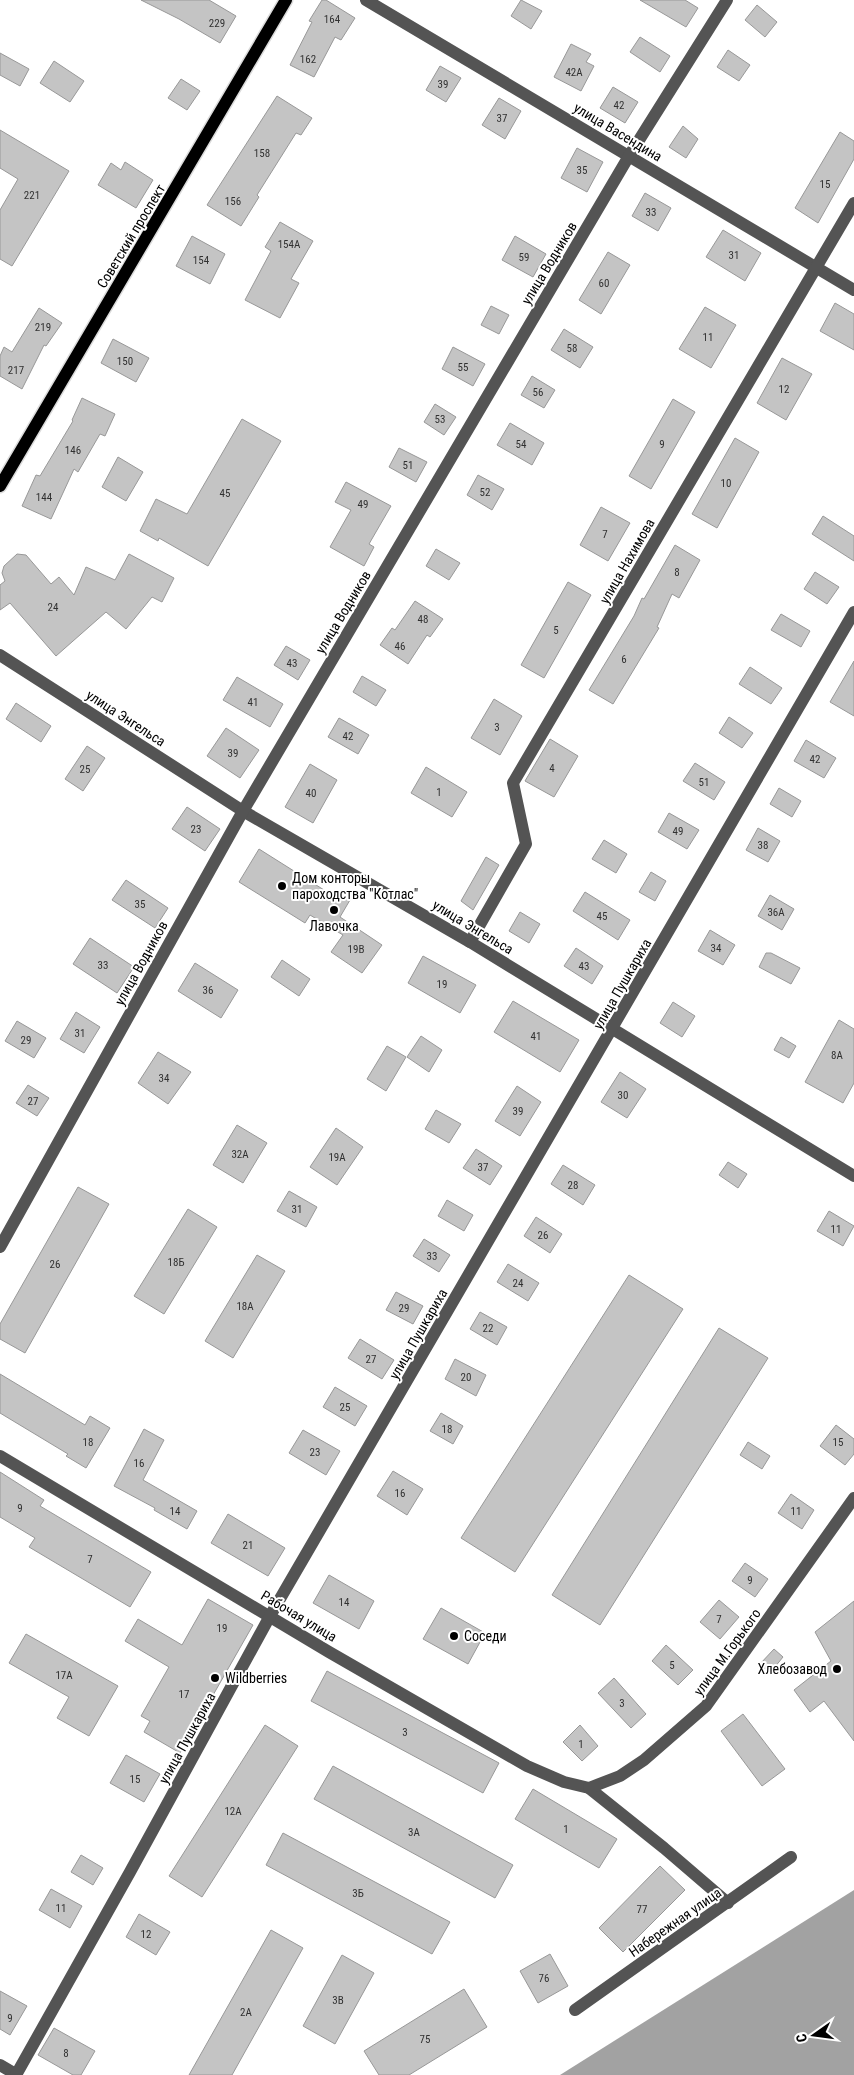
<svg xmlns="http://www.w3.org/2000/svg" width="854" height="2075" font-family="'Roboto Condensed',sans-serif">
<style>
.water{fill:#a2a2a2}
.building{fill:#c4c4c4;stroke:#989898}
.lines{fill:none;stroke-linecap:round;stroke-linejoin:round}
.major-casing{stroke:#dbdbdb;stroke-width:15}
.minor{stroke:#545454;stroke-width:12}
.major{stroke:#000;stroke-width:12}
.poi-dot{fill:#000;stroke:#fff;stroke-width:2}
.labels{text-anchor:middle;stroke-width:4;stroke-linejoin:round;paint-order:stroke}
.number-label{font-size:11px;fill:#313131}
.street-label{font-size:14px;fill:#000;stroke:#fff}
.poi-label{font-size:14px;fill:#000;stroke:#fff;text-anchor:start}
</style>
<rect width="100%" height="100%" fill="#fff"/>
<path class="water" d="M854 1890V2075H560Z"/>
<g class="building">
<path d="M141 0H209L236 16 220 43 179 19Z"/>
<path d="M322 0H326L355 18 341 40 335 37 314 77 290 65 312 22 309 21Z"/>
<path d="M521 0 542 11 531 29 511 16Z"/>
<path d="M640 0H685L698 8 686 27Z"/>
<path d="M757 5 777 22 765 37 745 20Z"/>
<path d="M640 37 670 56 660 72 630 52Z"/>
<path d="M571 44 591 54 586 62 594 66 581 91 554 77Z"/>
<path d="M728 50 750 65 739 81 717 67Z"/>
<path d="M0 53 29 69 20 86 0 75Z"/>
<path d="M54 61 84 81 70 102 40 83Z"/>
<path d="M440 66 461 78 446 102 426 90Z"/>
<path d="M181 79 200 91 187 110 168 98Z"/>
<path d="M613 87 638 102 625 123 600 108Z"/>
<path d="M277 96 312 118 301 135 296 133 257 195 259 197 241 226 207 205Z"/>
<path d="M499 98 521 111 505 139 482 125Z"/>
<path d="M683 126 698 139 686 158 669 147Z"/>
<path d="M0 130 69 171 12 266 0 259V210L18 179 0 168Z"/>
<path d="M840 132 854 141V159L818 223 795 208Z"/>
<path d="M577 148 603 162 587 192 561 178Z"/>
<path d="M125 162 153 180 136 208 98 185 111 163 121 170Z"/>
<path d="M645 193 671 208 658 231 632 216Z"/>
<path d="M280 222 313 241 291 279 299 283 280 318 245 300 271 251 265 247Z"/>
<path d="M723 230 761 253 745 281 706 257Z"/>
<path d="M192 236 225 254 210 284 176 266Z"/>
<path d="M515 236 546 254 533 277 502 260Z"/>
<path d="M608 252 630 265 601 314 579 300Z"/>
<path d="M835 303 854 314V350L820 331Z"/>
<path d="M491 306 509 315 499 334 481 325Z"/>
<path d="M705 307 736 325 711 368 679 349Z"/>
<path d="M39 308 62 323 46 346 44 345 22 389 0 376V356L4 347 12 352Z"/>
<path d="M564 329 593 347 580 368 551 350Z"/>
<path d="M113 339 149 358 136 382 101 363Z"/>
<path d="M453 347 485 364 473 386 442 369Z"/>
<path d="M782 358 812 374 786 420 757 403Z"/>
<path d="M532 376 555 390 544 408 521 395Z"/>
<path d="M82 398 115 414 105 436 100 434 78 472 74 469 51 519 22 506 36 475 40 476 73 421 72 420Z"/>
<path d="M673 399 695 412 651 489 629 476Z"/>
<path d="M435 404 456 417 444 435 424 422Z"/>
<path d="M242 419 281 441 208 566 159 538 158 541 140 531 156 499 187 514Z"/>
<path d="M510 423 544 443 532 465 497 445Z"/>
<path d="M735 438 759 452 717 528 692 514Z"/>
<path d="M399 448 427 462 416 482 389 467Z"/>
<path d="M118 457 143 472 126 501 102 487Z"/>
<path d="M478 475 504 489 492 510 467 495Z"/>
<path d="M346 482 391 506 369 544 374 547 364 566 330 547 351 510 335 502Z"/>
<path d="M601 507 630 523 608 561 580 545Z"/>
<path d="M823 516 854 536V561L812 534Z"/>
<path d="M675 545 700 560 679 598 672 594 657 627 659 628 613 704 589 690 634 616 642 598 644 599Z"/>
<path d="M436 549 460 563 449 580 426 566Z"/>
<path d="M17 554 26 555 51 584 59 577 74 595 86 567 115 580 129 554 174 578 162 602 152 597 126 629 106 612 56 656 10 603 0 610V585L5 581 2 573 4 566Z"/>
<path d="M815 572 839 587 827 604 804 589Z"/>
<path d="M568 582 591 595 544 678 521 665Z"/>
<path d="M415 601 443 619 430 637 427 635 408 664 380 645 392 628 395 630Z"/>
<path d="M781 614 810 631 801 647 771 630Z"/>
<path d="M286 646 310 660 298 680 274 665Z"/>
<path d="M854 661V716L830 702Z"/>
<path d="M750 667 782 688 771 704 739 684Z"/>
<path d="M362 676 386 690 376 706 353 692Z"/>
<path d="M237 677 283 704 270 727 223 700Z"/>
<path d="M494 699 522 716 500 755 471 738Z"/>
<path d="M16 703 51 726 41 742 6 719Z"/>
<path d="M729 717 753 733 742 748 719 733Z"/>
<path d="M339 718 369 735 358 754 328 737Z"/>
<path d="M226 728 259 750 240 778 207 756Z"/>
<path d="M550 739 578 756 554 797 525 781Z"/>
<path d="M806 740 836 758 824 778 794 761Z"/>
<path d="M87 746 105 758 83 791 65 779Z"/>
<path d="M695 763 725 782 714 800 683 781Z"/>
<path d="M310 764 337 780 313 823 285 807Z"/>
<path d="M426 767 467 792 452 817 411 793Z"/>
<path d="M779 788 801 801 792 817 770 804Z"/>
<path d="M187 807 220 829 205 851 172 829Z"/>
<path d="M669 813 699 830 687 849 658 832Z"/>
<path d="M758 828 780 841 768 862 746 850Z"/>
<path d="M604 840 627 854 616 873 592 859Z"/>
<path d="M259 849 332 895 334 891 350 900 340 917 382 945 362 973 331 952 343 935 310 915 305 923 239 882Z"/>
<path d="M486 857 499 865 473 910 461 901Z"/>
<path d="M651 872 666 881 655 901 639 892Z"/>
<path d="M126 880 168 908 155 928 112 900Z"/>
<path d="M585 892 630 920 618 940 573 911Z"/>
<path d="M770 895 794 909 782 930 758 916Z"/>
<path d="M520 912 540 924 529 943 509 931Z"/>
<path d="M710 930 735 945 723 965 698 951Z"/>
<path d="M90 938 134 967 117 993 73 964Z"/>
<path d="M576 948 603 966 592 984 564 966Z"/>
<path d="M766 953H771L800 968 791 984 759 967Z"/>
<path d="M423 956 476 985 460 1013 408 983Z"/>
<path d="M282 960 310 979 299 996 271 977Z"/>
<path d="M195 963 238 990 221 1018 178 991Z"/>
<path d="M513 1001 579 1040 560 1072 494 1032Z"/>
<path d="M673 1002 695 1016 682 1037 660 1023Z"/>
<path d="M76 1012 100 1027 84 1053 60 1039Z"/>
<path d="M839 1020 854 1029V1083L843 1103 805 1082Z"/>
<path d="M17 1021 46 1038 34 1058 5 1041Z"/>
<path d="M421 1036 442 1050 429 1072 407 1057Z"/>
<path d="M781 1037 796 1046 789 1058 774 1050Z"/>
<path d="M387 1046 406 1057 386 1091 367 1079Z"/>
<path d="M158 1052 191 1072 168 1104 138 1083Z"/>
<path d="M620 1072 646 1089 627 1118 601 1102Z"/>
<path d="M28 1085 49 1098 37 1116 16 1103Z"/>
<path d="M517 1086 541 1102 520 1136 495 1121Z"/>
<path d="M436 1110 461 1124 449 1143 425 1129Z"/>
<path d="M237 1125 267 1143 243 1183 213 1165Z"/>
<path d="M336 1128 363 1147 337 1185 310 1167Z"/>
<path d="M476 1149 502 1166 490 1185 463 1168Z"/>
<path d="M728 1162 747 1174 738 1188 719 1175Z"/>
<path d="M563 1165 595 1185 583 1205 551 1184Z"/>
<path d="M78 1187 109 1204 25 1353 0 1339V1324Z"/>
<path d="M289 1191 317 1207 306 1227 277 1211Z"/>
<path d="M447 1200 473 1215 464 1231 438 1216Z"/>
<path d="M188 1209 217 1227 164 1314 134 1296Z"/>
<path d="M829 1211 854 1226 843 1246 817 1231Z"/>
<path d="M536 1217 562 1234 550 1253 524 1236Z"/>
<path d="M424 1239 450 1255 439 1272 413 1256Z"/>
<path d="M257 1255 285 1271 233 1358 205 1341Z"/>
<path d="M508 1264 539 1283 528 1301 497 1282Z"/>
<path d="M629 1275 683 1309 515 1572 461 1538Z"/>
<path d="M396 1292 423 1306 413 1324 386 1310Z"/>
<path d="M480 1312 507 1327 497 1345 470 1329Z"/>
<path d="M719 1328 768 1358 600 1625 552 1595Z"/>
<path d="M360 1339 394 1360 382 1379 348 1358Z"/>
<path d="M455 1359 486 1375 476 1396 445 1379Z"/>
<path d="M0 1374 85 1425 90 1416 110 1428 86 1468 66 1456 68 1454 0 1413Z"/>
<path d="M335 1387 367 1406 355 1426 323 1407Z"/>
<path d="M441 1413 463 1426 453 1444 430 1431Z"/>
<path d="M836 1425 854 1439V1454L845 1465 820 1446Z"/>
<path d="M144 1429 164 1440 143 1480 197 1511 187 1529 154 1510 155 1508 114 1486Z"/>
<path d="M303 1430 340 1451 326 1475 289 1453Z"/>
<path d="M748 1442 770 1456 762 1469 740 1455Z"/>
<path d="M393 1471 423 1489 407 1515 377 1496Z"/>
<path d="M0 1472 44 1500 40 1506 151 1572 130 1607 29 1547 35 1538 0 1517Z"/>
<path d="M791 1494 814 1510 802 1529 778 1513Z"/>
<path d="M228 1514 285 1548 268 1576 211 1543Z"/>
<path d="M745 1563 768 1579 755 1597 732 1581Z"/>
<path d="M329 1575 374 1601 359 1629 313 1603Z"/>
<path d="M208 1599 253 1625 180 1753 144 1732 150 1721 141 1716 169 1667 125 1641 138 1619 182 1645Z"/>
<path d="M719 1600 739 1617 720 1639 700 1622Z"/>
<path d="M854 1601V1741L824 1701 810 1712 794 1690 831 1661 815 1632Z"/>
<path d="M441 1608 485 1633 468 1664 423 1639Z"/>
<path d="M26 1634 118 1686 89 1736 57 1718 69 1697 9 1663Z"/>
<path d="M666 1645 693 1670 678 1685 652 1661Z"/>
<path d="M774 1649 783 1657 770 1673 760 1664Z"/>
<path d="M327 1671 499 1763 483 1793 311 1701Z"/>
<path d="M614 1678 646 1714 631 1728 598 1693Z"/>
<path d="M743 1714 785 1769 762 1786 721 1731Z"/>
<path d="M265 1725 298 1746 202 1897 169 1876Z"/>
<path d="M580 1725 598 1746 582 1761 563 1742Z"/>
<path d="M126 1755 160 1774 144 1802 110 1783Z"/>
<path d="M333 1766 513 1865 495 1898 314 1799Z"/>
<path d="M533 1789 617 1839 599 1868 515 1819Z"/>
<path d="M283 1833 450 1922 432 1954 266 1865Z"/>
<path d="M81 1855 103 1868 93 1885 71 1872Z"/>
<path d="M660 1866 685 1890 623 1952 599 1928Z"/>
<path d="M51 1889 82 1906 70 1928 39 1910Z"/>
<path d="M139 1914 170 1932 156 1955 126 1937Z"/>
<path d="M271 1930 303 1948 232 2075H189Z"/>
<path d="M550 1954 568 1986 538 2003 520 1971Z"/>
<path d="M342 1955 374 1973 335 2044 303 2026Z"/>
<path d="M464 1989 487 2027 409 2075H379L364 2051Z"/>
<path d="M0 1991 27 2006 10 2035 0 2029Z"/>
<path d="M54 2028 95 2051 81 2075H73L38 2055Z"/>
</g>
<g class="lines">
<defs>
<path id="major" d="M0 486 286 0"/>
</defs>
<use href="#major" class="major-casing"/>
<g class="minor">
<path d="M366 0 854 290"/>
<path d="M0 655 243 811 470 942 854 1176"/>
<path d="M470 942 526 844 513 783 854 203"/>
<path d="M0 1247 243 811 629 156 727 0"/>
<path d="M0 1456 329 1652 527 1766 564 1782 589 1788 664 1848 728 1903"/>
<path d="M589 1788 620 1776 644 1760 706 1706 854 1498"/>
<path d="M575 2010 791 1857"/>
<path d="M0 2065 17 2075"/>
<path d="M16 2075 130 1872 270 1616 854 612"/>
</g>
<use href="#major" class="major"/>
</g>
<g class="poi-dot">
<circle cx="282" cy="886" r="5"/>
<circle cx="334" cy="910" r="5"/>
<circle cx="454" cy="1636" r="5"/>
<circle cx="837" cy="1669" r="5"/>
<circle cx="215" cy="1678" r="5"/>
</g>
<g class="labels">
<g class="number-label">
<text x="332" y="23">164</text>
<text x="217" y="27">229</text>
<text x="308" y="63">162</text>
<text x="574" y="76">42А</text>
<text x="443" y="88">39</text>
<text x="619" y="109">42</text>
<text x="502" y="122">37</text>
<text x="262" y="157">158</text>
<text x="582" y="174">35</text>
<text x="825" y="188">15</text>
<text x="32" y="199">221</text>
<text x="233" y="205">156</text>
<text x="651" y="216">33</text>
<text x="289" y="248">154А</text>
<text x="734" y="259">31</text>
<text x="524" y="261">59</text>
<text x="201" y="264">154</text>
<text x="604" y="287">60</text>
<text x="43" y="331">219</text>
<text x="708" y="341">11</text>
<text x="572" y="352">58</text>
<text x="125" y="365">150</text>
<text x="463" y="371">55</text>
<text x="16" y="374">217</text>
<text x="784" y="393">12</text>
<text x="538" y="396">56</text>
<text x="440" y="423">53</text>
<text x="521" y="448">54</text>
<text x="662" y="448">9</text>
<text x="73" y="454">146</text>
<text x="408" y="469">51</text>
<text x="726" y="487">10</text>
<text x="485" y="496">52</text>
<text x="225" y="497">45</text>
<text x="44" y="501">144</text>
<text x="363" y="508">49</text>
<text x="605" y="538">7</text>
<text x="677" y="576">8</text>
<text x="53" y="611">24</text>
<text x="423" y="623">48</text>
<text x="556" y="634">5</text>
<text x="400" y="650">46</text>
<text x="624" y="663">6</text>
<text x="292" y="667">43</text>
<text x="253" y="706">41</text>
<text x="497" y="731">3</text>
<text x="348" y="740">42</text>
<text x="233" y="757">39</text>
<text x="815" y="763">42</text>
<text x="552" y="772">4</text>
<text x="85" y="773">25</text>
<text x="704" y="786">51</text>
<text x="439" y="796">1</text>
<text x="311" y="797">40</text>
<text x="196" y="833">23</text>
<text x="678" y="835">49</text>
<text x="763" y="849">38</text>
<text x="140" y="908">35</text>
<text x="776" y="916">36А</text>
<text x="602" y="920">45</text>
<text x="716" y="952">34</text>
<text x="356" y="953">19В</text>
<text x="103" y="969">33</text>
<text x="584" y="970">43</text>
<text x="442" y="988">19</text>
<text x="208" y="994">36</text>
<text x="80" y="1037">31</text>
<text x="536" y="1040">41</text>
<text x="26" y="1044">29</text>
<text x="837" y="1059">8А</text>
<text x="164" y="1082">34</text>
<text x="623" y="1099">30</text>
<text x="33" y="1105">27</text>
<text x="518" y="1115">39</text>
<text x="240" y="1158">32А</text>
<text x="337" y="1161">19А</text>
<text x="483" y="1171">37</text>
<text x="573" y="1189">28</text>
<text x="297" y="1213">31</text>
<text x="836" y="1233">11</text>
<text x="543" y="1239">26</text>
<text x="432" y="1260">33</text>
<text x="176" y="1266">18Б</text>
<text x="55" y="1268">26</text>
<text x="518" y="1287">24</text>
<text x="245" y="1310">18А</text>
<text x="404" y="1312">29</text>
<text x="488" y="1332">22</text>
<text x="371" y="1363">27</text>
<text x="466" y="1381">20</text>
<text x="345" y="1411">25</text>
<text x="447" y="1433">18</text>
<text x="88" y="1446">18</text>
<text x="838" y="1446">15</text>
<text x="315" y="1456">23</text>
<text x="139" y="1467">16</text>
<text x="400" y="1497">16</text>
<text x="20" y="1512">9</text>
<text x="175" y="1515">14</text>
<text x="796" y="1515">11</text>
<text x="248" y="1549">21</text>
<text x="90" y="1563">7</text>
<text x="750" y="1584">9</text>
<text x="344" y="1606">14</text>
<text x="719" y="1623">7</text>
<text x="222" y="1632">19</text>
<text x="672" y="1669">5</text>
<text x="64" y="1679">17А</text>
<text x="184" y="1698">17</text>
<text x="622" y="1707">3</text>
<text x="405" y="1736">3</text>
<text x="581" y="1748">1</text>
<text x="135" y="1783">15</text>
<text x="233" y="1815">12А</text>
<text x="566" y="1833">1</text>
<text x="414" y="1836">3А</text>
<text x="358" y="1897">3Б</text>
<text x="61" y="1912">11</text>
<text x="642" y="1913">77</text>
<text x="146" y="1938">12</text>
<text x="544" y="1982">76</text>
<text x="338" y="2004">3В</text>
<text x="246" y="2016">2А</text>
<text x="10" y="2022">9</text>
<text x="425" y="2043">75</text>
<text x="66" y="2057">8</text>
</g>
<g class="street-label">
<text transform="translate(618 132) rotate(31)" y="5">улица Васендина</text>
<text transform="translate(131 236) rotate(-59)" y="5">Советский проспект</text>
<text transform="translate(549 263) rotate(-59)" y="5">улица Водников</text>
<text transform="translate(627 561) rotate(-60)" y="5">улица Нахимова</text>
<text transform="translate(343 612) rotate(-59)" y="5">улица Водников</text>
<text transform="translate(126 718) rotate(33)" y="5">улица Энгельса</text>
<text transform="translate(473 927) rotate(31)" y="5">улица Энгельса</text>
<text transform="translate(141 963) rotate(-61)" y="5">улица Водников</text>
<text transform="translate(622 984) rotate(-60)" y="5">улица Пушкариха</text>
<text transform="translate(418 1334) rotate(-60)" y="5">улица Пушкариха</text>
<text transform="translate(299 1616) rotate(31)" y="5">Рабочая улица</text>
<text transform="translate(727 1652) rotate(-54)" y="5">улица М.Горького</text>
<text transform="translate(187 1738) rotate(-61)" y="5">улица Пушкариха</text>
<text transform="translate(675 1922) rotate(-35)" y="5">Набережная улица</text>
</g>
<g class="poi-label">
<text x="292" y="883">Дом конторы<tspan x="292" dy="16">пароходства "Котлас"</tspan></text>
<text x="334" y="931" text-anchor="middle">Лавочка</text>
<text x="464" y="1641">Соседи</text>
<text x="827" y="1674" text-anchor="end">Хлебозавод</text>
<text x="225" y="1683">Wildberries</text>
</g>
</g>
<g transform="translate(814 2035) rotate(256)" stroke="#ffffff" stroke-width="4" paint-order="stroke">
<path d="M0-4L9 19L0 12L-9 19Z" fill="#000000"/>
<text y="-8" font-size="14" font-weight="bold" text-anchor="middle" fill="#000000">С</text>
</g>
</svg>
